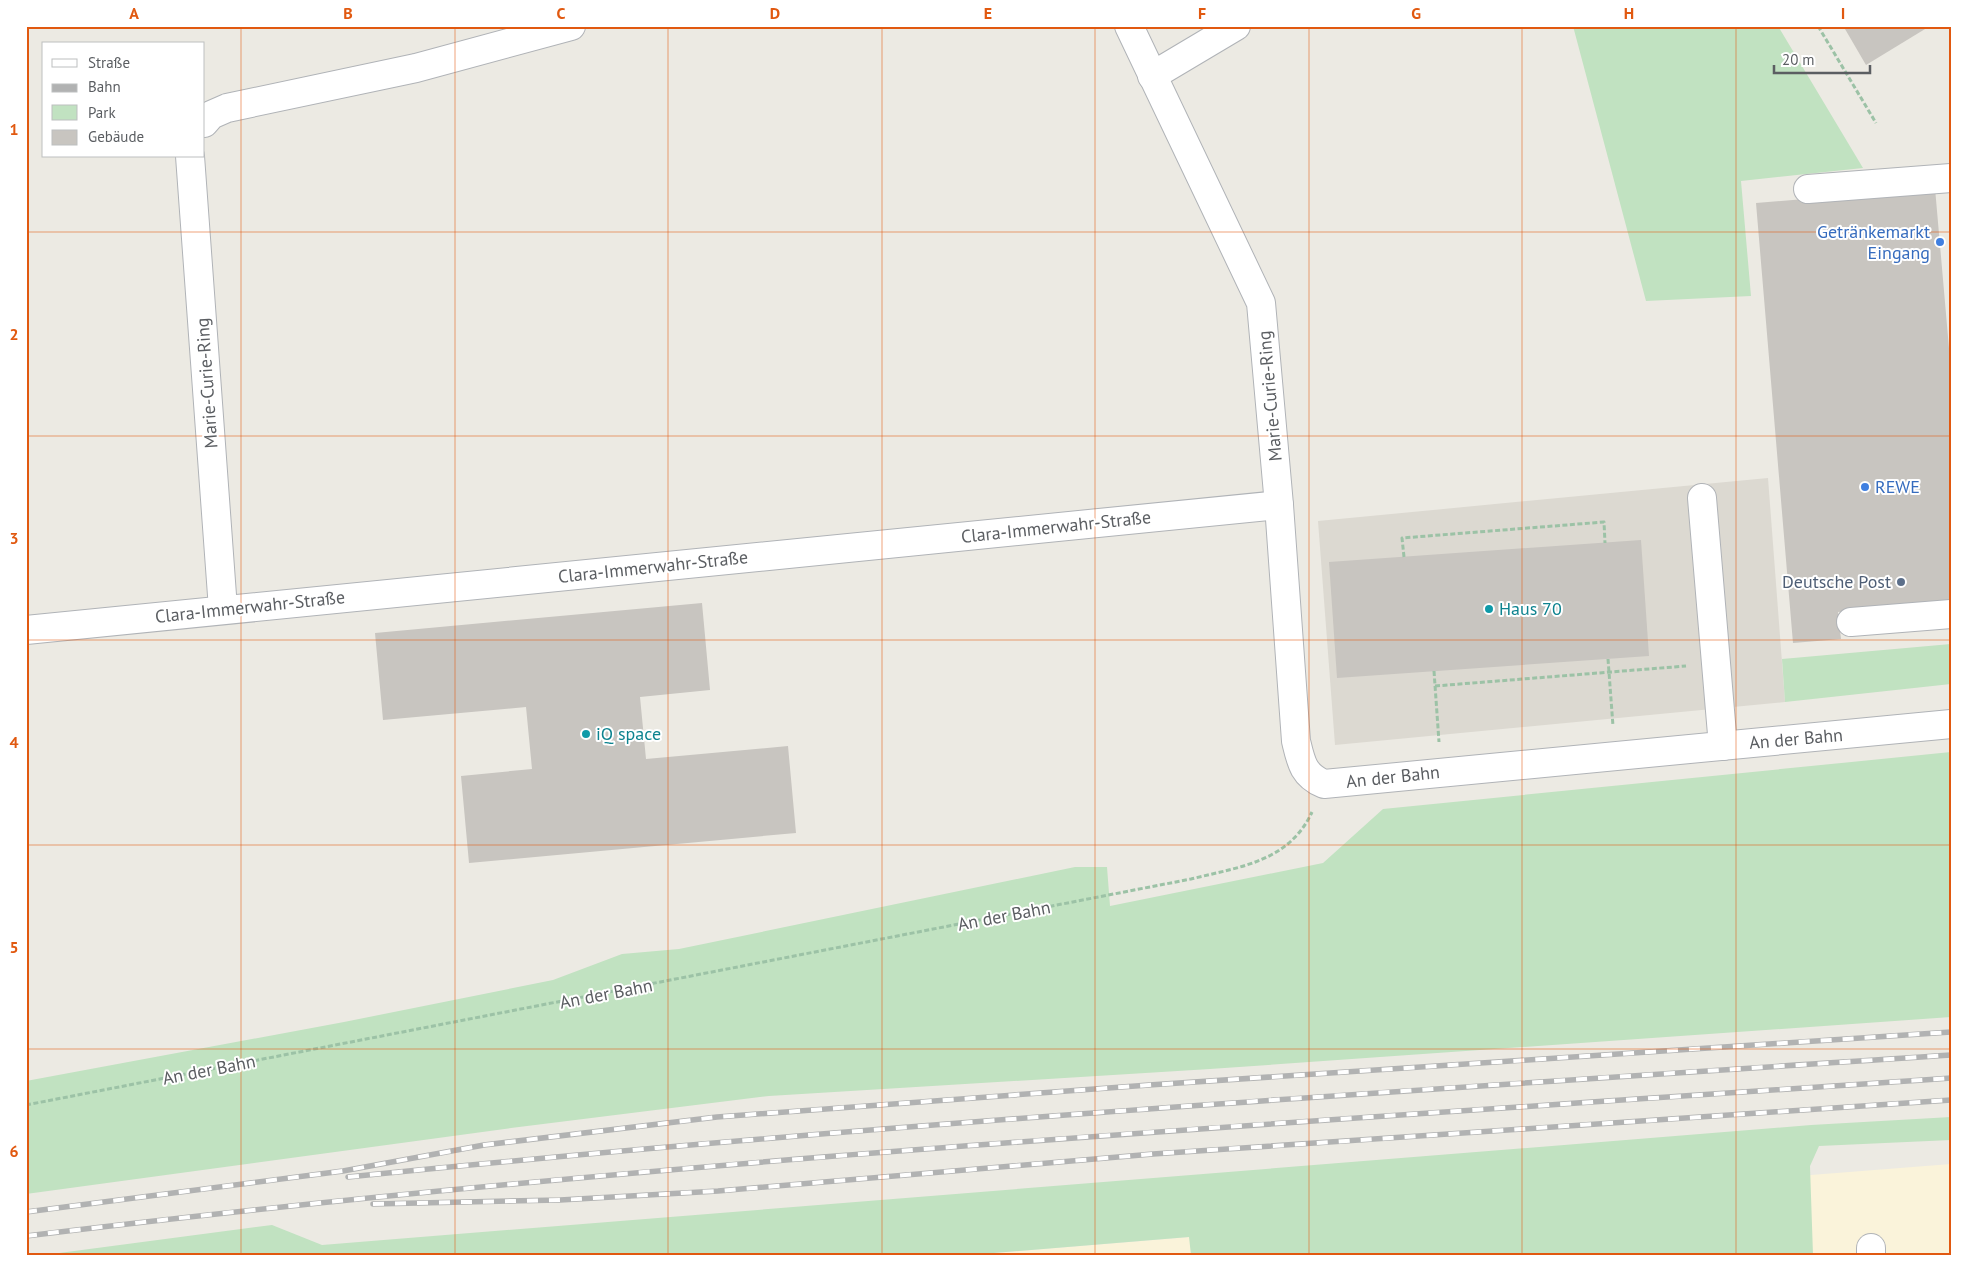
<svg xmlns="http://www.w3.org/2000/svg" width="1977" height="1281" font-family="'PT Sans',sans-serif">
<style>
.commercial{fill:#faf3da}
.education{fill:#dcd9d1}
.green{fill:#c1e2c1}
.building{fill:#c8c5c0}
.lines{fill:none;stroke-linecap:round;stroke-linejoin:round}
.minor-casing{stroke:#b0b3b7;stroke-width:30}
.path{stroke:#9cc2a6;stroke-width:3;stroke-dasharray:5 2.5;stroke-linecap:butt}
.minor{stroke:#fff;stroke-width:28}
.rail-casing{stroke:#b1b2b2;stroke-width:5.5}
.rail{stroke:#fff;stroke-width:4;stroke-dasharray:11;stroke-linecap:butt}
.grid{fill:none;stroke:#e15910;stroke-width:1;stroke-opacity:0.55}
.shop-dot{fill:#3f7fe0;stroke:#fff;stroke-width:2}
.service-dot{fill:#5c6f8a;stroke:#fff;stroke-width:2}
.culture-dot{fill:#0f9aa8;stroke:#fff;stroke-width:2}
.labels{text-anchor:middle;stroke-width:4;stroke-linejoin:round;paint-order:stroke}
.shop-label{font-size:18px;fill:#366cbe;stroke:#fff;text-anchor:end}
.street-label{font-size:18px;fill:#5b5e62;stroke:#fff}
.service-label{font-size:18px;fill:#4e5e75;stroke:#fff;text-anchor:end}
.culture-label{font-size:18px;fill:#0d838f;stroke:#fff;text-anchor:start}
.neatline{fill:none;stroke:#e15910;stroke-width:2}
.grid-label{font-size:16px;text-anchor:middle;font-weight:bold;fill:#e15910}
</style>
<rect width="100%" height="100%" fill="#eceae3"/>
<path class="commercial" d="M1951 1164V1255H969L1190 1237 1811 1175Z"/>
<path class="education" d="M1768 478 1785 702 1335 745 1318 521Z"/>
<g class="green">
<path d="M1573 26H1778L1863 168 1741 181 1751 296 1646 301Z"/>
<path d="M1951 644V684L1785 702 1782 659Z"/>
<path d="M1951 752V1017L1210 1069 769 1096 511 1128 26 1194V1081L344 1022 553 980 622 954 679 949 1075 867H1107L1110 906 1323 863 1383 809Z"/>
<path d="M1951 1117V1140L1819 1146 1810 1166 1813 1255H1191L1189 1237 969 1255H44L272 1225 322 1245 1811 1125Z"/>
</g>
<g class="building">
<path d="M1848 26H1930L1866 65 1845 29Z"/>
<path d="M1935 188 1951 371V603L1838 612 1841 639 1793 643 1756 203Z"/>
<path d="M1641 540 1649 656 1337 678 1329 562Z"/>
<path d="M702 603 710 690 640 697 646 759 788 746 796 833 469 863 461 776 532 769 526 707 383 720 375 633Z"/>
</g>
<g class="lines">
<defs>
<g id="minor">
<path d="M1129 26 1261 303 1279 505 1296 741C1301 762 1303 775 1324 784L1951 724"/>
<path d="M1152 76 1236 26"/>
<path d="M204 123 211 115 227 108 416 68 571 26"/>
<path d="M190 156 223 609"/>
<path d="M1808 189 1951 178"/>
<path d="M1702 498 1723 746"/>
<path d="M1851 622 1951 614"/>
<path d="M26 630 1279 505"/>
<path d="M1871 1248V1255"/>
</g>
</defs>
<use href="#minor" class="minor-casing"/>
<g class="path">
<path d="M1818 26 1876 123"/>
<path d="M1404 557 1402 538 1604 522 1605 543"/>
<path d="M1608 659 1613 726"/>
<path d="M1434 671 1439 742"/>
<path d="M1435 686 1686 666"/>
<path d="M26 1105 1191 879C1239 867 1289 862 1312 812"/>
</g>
<use href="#minor" class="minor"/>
<defs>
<g id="rail">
<path d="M348 1177C881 1123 1416 1090 1951 1055"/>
<path d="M373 1204 560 1200 718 1191 1153 1154 1951 1100"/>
<path d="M26 1212 343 1171 484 1145 717 1117 1149 1085 1951 1032"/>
<path d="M26 1236C665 1158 1309 1122 1951 1078"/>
</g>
</defs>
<use href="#rail" class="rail-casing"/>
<use href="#rail" class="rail"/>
</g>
<path class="grid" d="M241 26V1255M455 26V1255M668 26V1255M882 26V1255M1095 26V1255M1309 26V1255M1522 26V1255M1736 26V1255M26 232H1951M26 436H1951M26 640H1951M26 845H1951M26 1049H1951"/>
<g class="shop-dot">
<circle cx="1940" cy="242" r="5"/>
<circle cx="1865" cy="487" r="5"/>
</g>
<circle class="service-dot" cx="1901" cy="582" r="5"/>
<g class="culture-dot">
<circle cx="1489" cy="609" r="5"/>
<circle cx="586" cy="734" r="5"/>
</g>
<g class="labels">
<g class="shop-label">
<text x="1930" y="238">Getränkemarkt<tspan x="1930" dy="21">Eingang</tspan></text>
<text x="1875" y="493" text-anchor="start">REWE</text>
</g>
<g class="street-label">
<text transform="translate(207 383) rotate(-94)" y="6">Marie-Curie-Ring</text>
<text transform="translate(1270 396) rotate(-95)" y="6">Marie-Curie-Ring</text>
<text transform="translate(1056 527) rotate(-6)" y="6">Clara-Immerwahr-Straße</text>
<text transform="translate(653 567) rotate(-6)" y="6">Clara-Immerwahr-Straße</text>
<text transform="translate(250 607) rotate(-6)" y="6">Clara-Immerwahr-Straße</text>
<text transform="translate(1796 739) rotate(-5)" y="6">An der Bahn</text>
<text transform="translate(1393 777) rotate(-6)" y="6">An der Bahn</text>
<text transform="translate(1004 916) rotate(-11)" y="6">An der Bahn</text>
<text transform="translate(606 994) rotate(-11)" y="6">An der Bahn</text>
<text transform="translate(209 1070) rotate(-11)" y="6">An der Bahn</text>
</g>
<g class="service-label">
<text x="1891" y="588">Deutsche Post</text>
</g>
<g class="culture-label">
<text x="1499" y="615">Haus 70</text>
<text x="596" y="740">iQ space</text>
</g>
</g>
<rect width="1977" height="1281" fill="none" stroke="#ffffff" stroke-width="55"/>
<rect x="42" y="42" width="162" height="115" fill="#ffffff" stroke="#bdbfc0"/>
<rect x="52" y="59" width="25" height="8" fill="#ffffff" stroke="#bdbfc0"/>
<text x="88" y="68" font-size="15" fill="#5b5e62">Straße</text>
<rect x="52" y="84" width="25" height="8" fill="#b1b2b2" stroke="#bdbfc0"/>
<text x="88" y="92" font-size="15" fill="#5b5e62">Bahn</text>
<rect x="52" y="105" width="25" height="15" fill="#c1e2c1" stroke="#bdbfc0"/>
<text x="88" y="118" font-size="15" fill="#5b5e62">Park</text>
<rect x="52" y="130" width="25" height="15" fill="#c8c5c0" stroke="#bdbfc0"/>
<text x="88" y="142" font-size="15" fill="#5b5e62">Gebäude</text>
<path d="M1774 65v8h96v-8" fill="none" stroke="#5b5e62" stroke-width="2.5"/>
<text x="1782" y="65" font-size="15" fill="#5b5e62" stroke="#ffffff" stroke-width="4" paint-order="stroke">20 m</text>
<rect x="28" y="28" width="1922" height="1226" class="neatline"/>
<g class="grid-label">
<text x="134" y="19">A</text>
<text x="348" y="19">B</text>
<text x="561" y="19">C</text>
<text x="775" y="19">D</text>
<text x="988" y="19">E</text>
<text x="1202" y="19">F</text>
<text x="1416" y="19">G</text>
<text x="1629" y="19">H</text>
<text x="1843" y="19">I</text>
<text x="14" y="135">1</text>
<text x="14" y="340">2</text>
<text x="14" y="544">3</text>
<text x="14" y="748">4</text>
<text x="14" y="953">5</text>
<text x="14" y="1157">6</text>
</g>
</svg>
